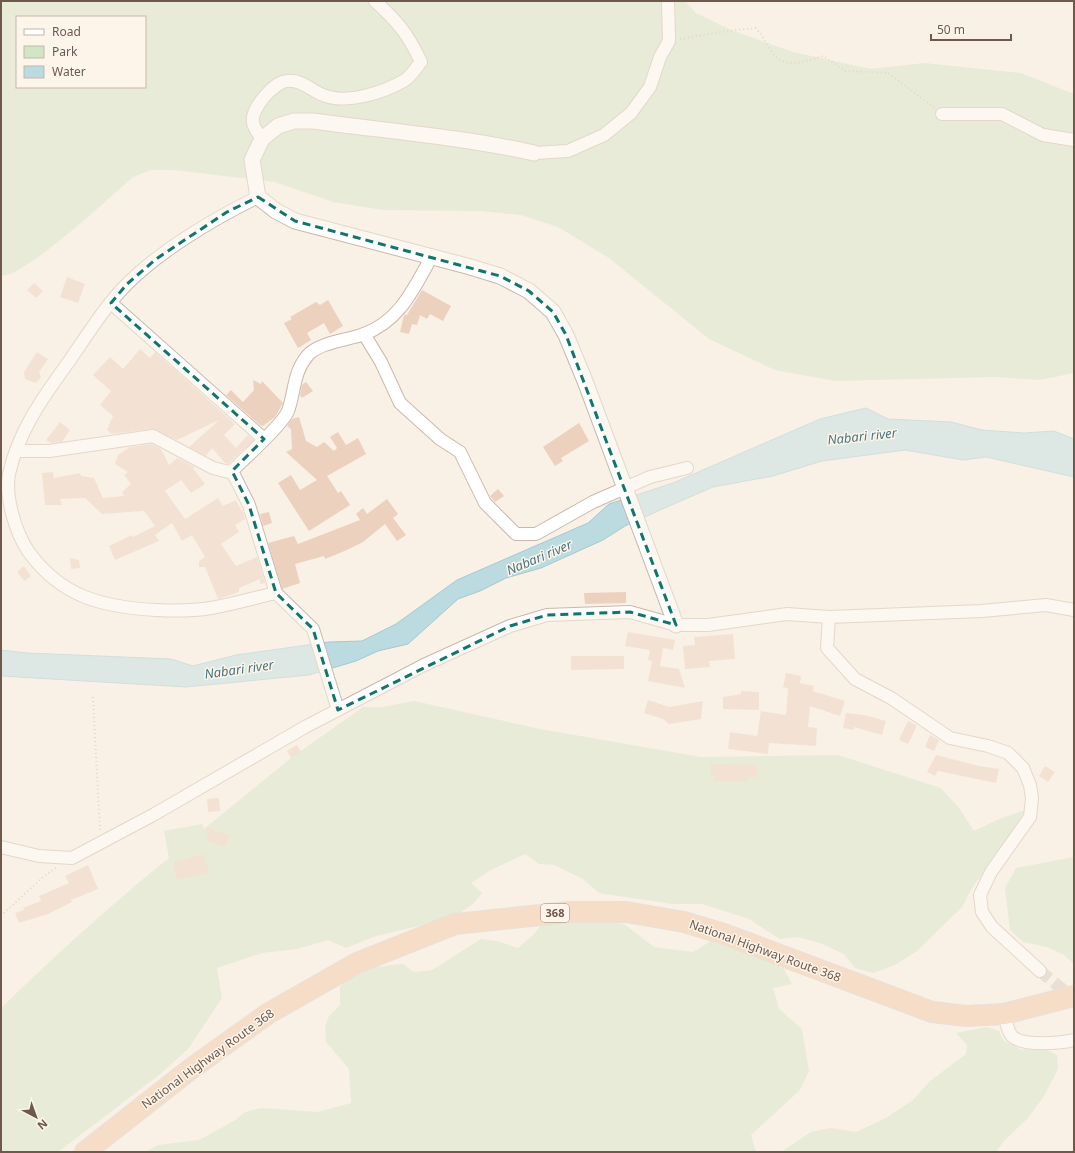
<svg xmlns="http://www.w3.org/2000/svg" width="1075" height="1153" font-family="'Noto Sans',sans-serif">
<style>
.green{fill:#d2e5c5;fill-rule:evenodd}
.water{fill:#bbdbe0;stroke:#a3cad1}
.building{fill:#ecd1bf}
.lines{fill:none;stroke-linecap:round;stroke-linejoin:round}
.minor-tunnel{stroke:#d6cbbf;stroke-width:12;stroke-dasharray:12 6;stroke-linecap:butt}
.minor-casing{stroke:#c9b9ac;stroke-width:14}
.tertiary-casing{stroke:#c9b9ac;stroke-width:17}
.trunk-casing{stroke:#d4cdca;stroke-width:22}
.path{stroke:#d0b5a3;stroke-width:2;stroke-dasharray:1 3;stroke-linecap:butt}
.minor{stroke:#fff;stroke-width:12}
.tertiary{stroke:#fff;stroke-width:15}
.trunk{stroke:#efc6a3;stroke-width:20}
.marked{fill:none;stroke:#0f766e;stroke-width:3;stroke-dasharray:8 5;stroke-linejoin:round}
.labels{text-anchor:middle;stroke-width:3;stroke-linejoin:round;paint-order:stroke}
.shield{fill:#fdf5ea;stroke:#9a887c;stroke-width:1}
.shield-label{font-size:11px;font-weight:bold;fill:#6f594d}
.street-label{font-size:12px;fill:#6f594d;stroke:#fdf5ea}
.water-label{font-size:13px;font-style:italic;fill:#497680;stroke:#fdf5ea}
</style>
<rect width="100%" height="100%" fill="#f9f1e5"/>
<g class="green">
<path d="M1 1H685L696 13 731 30 793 52 871 69 924 63 1021 73 1074 94V373L1040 380 994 377 835 381 775 370 709 339 609 258 558 227 521 215 479 211 383 210 333 202 275 182 174 170H151L133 177C110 197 26 276 1 276ZM17 17H145V87H17Z"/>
<path d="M414 701 540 729 701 757 838 755 941 788 959 808 974 831 999 819 1025 810 1010 838 972 888 962 907 917 951 895 965 873 973 855 968 844 954 820 943 798 937 780 939 749 919 702 904H672L599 893 583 879 554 865 539 864 525 854 489 871 471 883 482 893 474 903 453 918 376 936 346 948 328 940 297 949 262 953 217 968 222 998 188 1049 159 1075 58 1152H1V1008C55 956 110 905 169 858L164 831 202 824 204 829 291 758 363 707H382Z"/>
<path d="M1074 857V964L1064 955 1047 947 1023 942 1010 930 1005 888 1016 868Z"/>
<path d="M569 917 624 924 654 947 693 952 711 941 758 957 784 969 792 984 773 988 779 1009 802 1029 809 1071 800 1090 751 1135 756 1152H145L158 1145 199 1140 234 1121 245 1112 261 1108 318 1112 351 1103 349 1069 326 1042 325 1027 329 1016 340 1005V986C362 969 375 966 403 964L414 972 432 970 481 939 497 941 518 948 534 934 540 926Z"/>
<path d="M987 1027 999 1031 1004 1041 1022 1050 1041 1047 1057 1055 1058 1069 1044 1096 1028 1118 1003 1142 996 1152H781L811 1132 831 1128 856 1132 886 1118 913 1100 930 1081 966 1054 967 1045 956 1033Z"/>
</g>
<path class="water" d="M866 408 888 419 951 422 982 430 1024 433 1054 431 1074 439V477L986 457 963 460 905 450 822 461 773 476 713 487 660 510 625 526 603 540 541 568 506 578 480 591 458 599 408 644 378 651 356 661 309 675 186 687 1 676V650L28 653 171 659 193 666 236 655 329 642 362 641 396 624 457 580 588 523 609 504 673 483 820 419Z"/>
<g class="building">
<path d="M67 277 85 284 78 303 60 297Z"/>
<path d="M34 283 43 291 36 298 27 290Z"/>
<path d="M422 290 451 306 443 321 430 314 427 319 420 315 417 325 412 324 409 334 400 332 404 315H407Z"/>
<path d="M328 300 343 326 330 334 324 323 307 333 311 340 298 348 284 323 292 319 290 317 316 302 320 305Z"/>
<path d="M140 349 150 358 155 352 235 424 224 435 236 448 248 435 254 440 228 464 225 463 212 448 206 456 189 447 219 420 177 440 152 429 112 434 107 430 113 416 100 405 111 391 93 375 110 357 123 369Z"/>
<path d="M37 352 48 359 39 372 41 378 35 383 25 379 24 372Z"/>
<path d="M253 380 261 384 262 381 283 403 275 417 263 426 260 425 226 395 231 390 243 402 254 390Z"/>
<path d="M306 382 313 391 302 398 300 395 302 385Z"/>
<path d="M299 417 306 441 317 447 324 442 334 451 337 448 330 437 338 432 346 445 358 438 366 454 327 476 338 493 341 491 350 505 309 531 278 483 291 475 300 490 317 480 286 452 292 449 291 429 287 426 292 419Z"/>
<path d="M60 422 70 430 62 442 51 443 46 440Z"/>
<path d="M579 423 589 441 561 458 563 461 555 466 543 447Z"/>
<path d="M152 444 161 449 169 465 177 458 195 467 193 468 205 484 191 493 181 480 165 491 185 519 218 498 223 506 236 500 241 510 242 509 245 519 235 525 239 532 221 544 236 566 257 557 265 583 260 584V579L239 588V592L218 599 205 567H199V561L205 557 192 535 182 541 172 523 155 535 159 541 115 560 109 546 132 535 133 537 155 526 144 511 102 514 85 498 60 499 62 505H45L42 473 53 472 54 478 80 473 81 476 94 478 103 498 124 496 122 492 131 484 124 475 128 472 115 464 118 455 130 447Z"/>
<path d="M498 489 504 496 495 502 490 496Z"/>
<path d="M387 499 398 514 393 518 406 535 397 541 385 524 363 542 347 550 325 559 324 556 295 564 300 583 282 589 268 543 294 536 298 544 360 520 356 514 363 508 367 514Z"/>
<path d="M269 512 272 523 263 526 260 514Z"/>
<path d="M70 558 79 560 80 568 71 569Z"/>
<path d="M24 566 31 576 24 581 17 572Z"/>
<path d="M626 592V603L585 604 584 593Z"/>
<path d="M628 632 675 640 673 650 663 648 660 666 679 669 685 688 648 681 652 661 648 660 650 650 625 646Z"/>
<path d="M733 634 735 659 709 661 710 667 685 669 683 646 695 645 694 637Z"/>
<path d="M571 656H624V669L571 670Z"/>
<path d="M786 673 801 676 800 683 814 686 813 691 845 701 840 716 810 706 808 727 817 728 816 746 769 743 768 754 728 749 730 732 757 736 761 711 786 715 788 688 783 687Z"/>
<path d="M741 691 759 692V710L723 709V697L741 694Z"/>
<path d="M648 700 669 707 703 701 701 719 669 724 663 719 644 713Z"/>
<path d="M846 713 864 715 886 721 882 735 854 727V730L843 728Z"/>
<path d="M908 721 916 725V728L908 744 899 740Z"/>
<path d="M930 735 939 740 934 751 925 747Z"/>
<path d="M297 745 301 752 291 758 287 751Z"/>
<path d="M936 755 979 766 999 769 996 783 938 771 935 776 927 772Z"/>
<path d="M711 764 758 765 757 777H748V782L714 781V775H711Z"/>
<path d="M1045 766 1055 772 1048 782 1039 776Z"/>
<path d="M219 798 220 811 208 812 207 799Z"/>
<path d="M206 827 229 835 225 847 208 841Z"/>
<path d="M204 854 209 872 177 880 173 862Z"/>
<path d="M88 865 98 889 71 900 72 902 48 914 19 923 15 913 24 910 23 908 41 901 39 896 69 883 65 876Z"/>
</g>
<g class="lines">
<path class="minor-tunnel" d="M1040 971 1073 998"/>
<defs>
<g id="minor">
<path d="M942 114H1002L1043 135 1074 140"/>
<path d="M262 139C259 134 254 129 253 123 250 109 274 82 287 81 301 79 312 91 323 95 346 105 385 92 405 80 411 76 416 68 421 62 408 34 398 22 375 1"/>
<path d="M534 153 568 151 604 135 631 113 650 87 660 57 669 41 668 1"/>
<path d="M258 197C215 218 161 250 127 284 103 308 85 339 65 367 41 400 18 433 9 474 5 497 15 531 28 551 61 597 102 607 156 610 174 611 193 611 211 608 233 604 254 598 276 593"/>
<path d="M111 303 264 439"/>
<path d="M364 334 381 362 400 403 440 439 460 452 485 503 516 534H536L593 502 650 477 687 468"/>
<path d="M16 451H49L153 436 213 468 229 472 232 471C244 459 283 424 288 411 295 392 293 372 308 355 320 342 349 340 364 334 400 321 414 288 432 256"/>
<path d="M232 471 249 505 276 593 313 629 338 710"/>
<path d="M829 617 827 648 855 679 891 698 950 738 988 746 1008 753 1023 768 1030 785 1032 798 1030 817 991 872 980 895 982 912 992 927 1040 971"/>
<path d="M1 847 39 856 72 858 153 815 305 727 424 665 510 626 547 615 630 612 676 625H708L787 614 829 617 982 611 1046 605 1074 610"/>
<path d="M1004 1014C1006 1020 1007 1029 1011 1035 1020 1047 1060 1043 1074 1040"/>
</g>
<path id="tertiary" d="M534 153C462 137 387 131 313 121H294L278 126 262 139 252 160 258 197 276 211 295 221 467 266 500 276 529 291 553 312 566 335 585 381 676 625"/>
<path id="trunk" d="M85 1152 192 1068 269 1013 357 963 455 924 569 912H626L684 922 724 934 932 1012 967 1016 1004 1014 1074 996"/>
</defs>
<use href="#minor" class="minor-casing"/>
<use href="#tertiary" class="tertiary-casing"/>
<use href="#trunk" class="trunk-casing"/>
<g class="path">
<path d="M680 39 726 31 756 28C763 36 766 44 772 52 784 71 806 61 823 56L845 71 888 73 935 108"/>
<path d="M93 697 100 831"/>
<path d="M1 916 43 877 56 868"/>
</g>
<use href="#minor" class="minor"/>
<use href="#tertiary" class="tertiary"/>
<use href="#trunk" class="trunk"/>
</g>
<path d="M0 0H1075V1153H0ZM258 197 295 221 500 276 529 291 553 312 566 335 676 625 630 612 547 615 510 626 338 710 313 629 276 593 249 505 232 471 264 439 111 303 127 284 156 259 227 212Z" fill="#f9f1e5" fill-opacity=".55" fill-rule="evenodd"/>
<path class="marked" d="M258 197 295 221 500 276 529 291 553 312 566 335 676 625 630 612 547 615 510 626 338 710 313 629 276 593 249 505 232 471 264 439 111 303 127 284 156 259 227 212Z"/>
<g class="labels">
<rect class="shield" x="541" y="904" width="28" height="18" rx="3"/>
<g class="shield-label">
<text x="555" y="917">368</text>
</g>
<g class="street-label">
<text transform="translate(765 951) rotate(20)" y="4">National Highway Route 368</text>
<text transform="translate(208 1059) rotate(-36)" y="4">National Highway Route 368</text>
</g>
<g class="water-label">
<text transform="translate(862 436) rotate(-6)" y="5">Nabari river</text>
<text transform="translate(539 557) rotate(-23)" y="5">Nabari river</text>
<text transform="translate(239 669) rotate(-8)" y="5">Nabari river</text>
</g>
</g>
<rect width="1075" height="1153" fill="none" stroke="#6f594d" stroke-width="4"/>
<rect x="16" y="16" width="130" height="72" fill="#fdf5ea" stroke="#c4b7ab"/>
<rect x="24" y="29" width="20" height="6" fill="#ffffff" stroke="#c4b7ab"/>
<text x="52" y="36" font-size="12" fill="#6f594d">Road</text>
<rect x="24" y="46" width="20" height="12" fill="#d2e5c5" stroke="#c4b7ab"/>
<text x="52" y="56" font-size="12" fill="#6f594d">Park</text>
<rect x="24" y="66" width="20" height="12" fill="#bbdbe0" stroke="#c4b7ab"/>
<text x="52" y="76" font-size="12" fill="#6f594d">Water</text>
<g transform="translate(36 1117) rotate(139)" stroke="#fdf5ea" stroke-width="3" paint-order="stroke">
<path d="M0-3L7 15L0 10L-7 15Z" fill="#6f594d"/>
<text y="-6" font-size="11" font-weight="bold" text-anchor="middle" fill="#6f594d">N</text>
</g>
<path d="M931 34v6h80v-6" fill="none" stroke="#6f594d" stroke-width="2"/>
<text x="937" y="34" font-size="12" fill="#6f594d" stroke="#fdf5ea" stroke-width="3" paint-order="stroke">50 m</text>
</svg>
